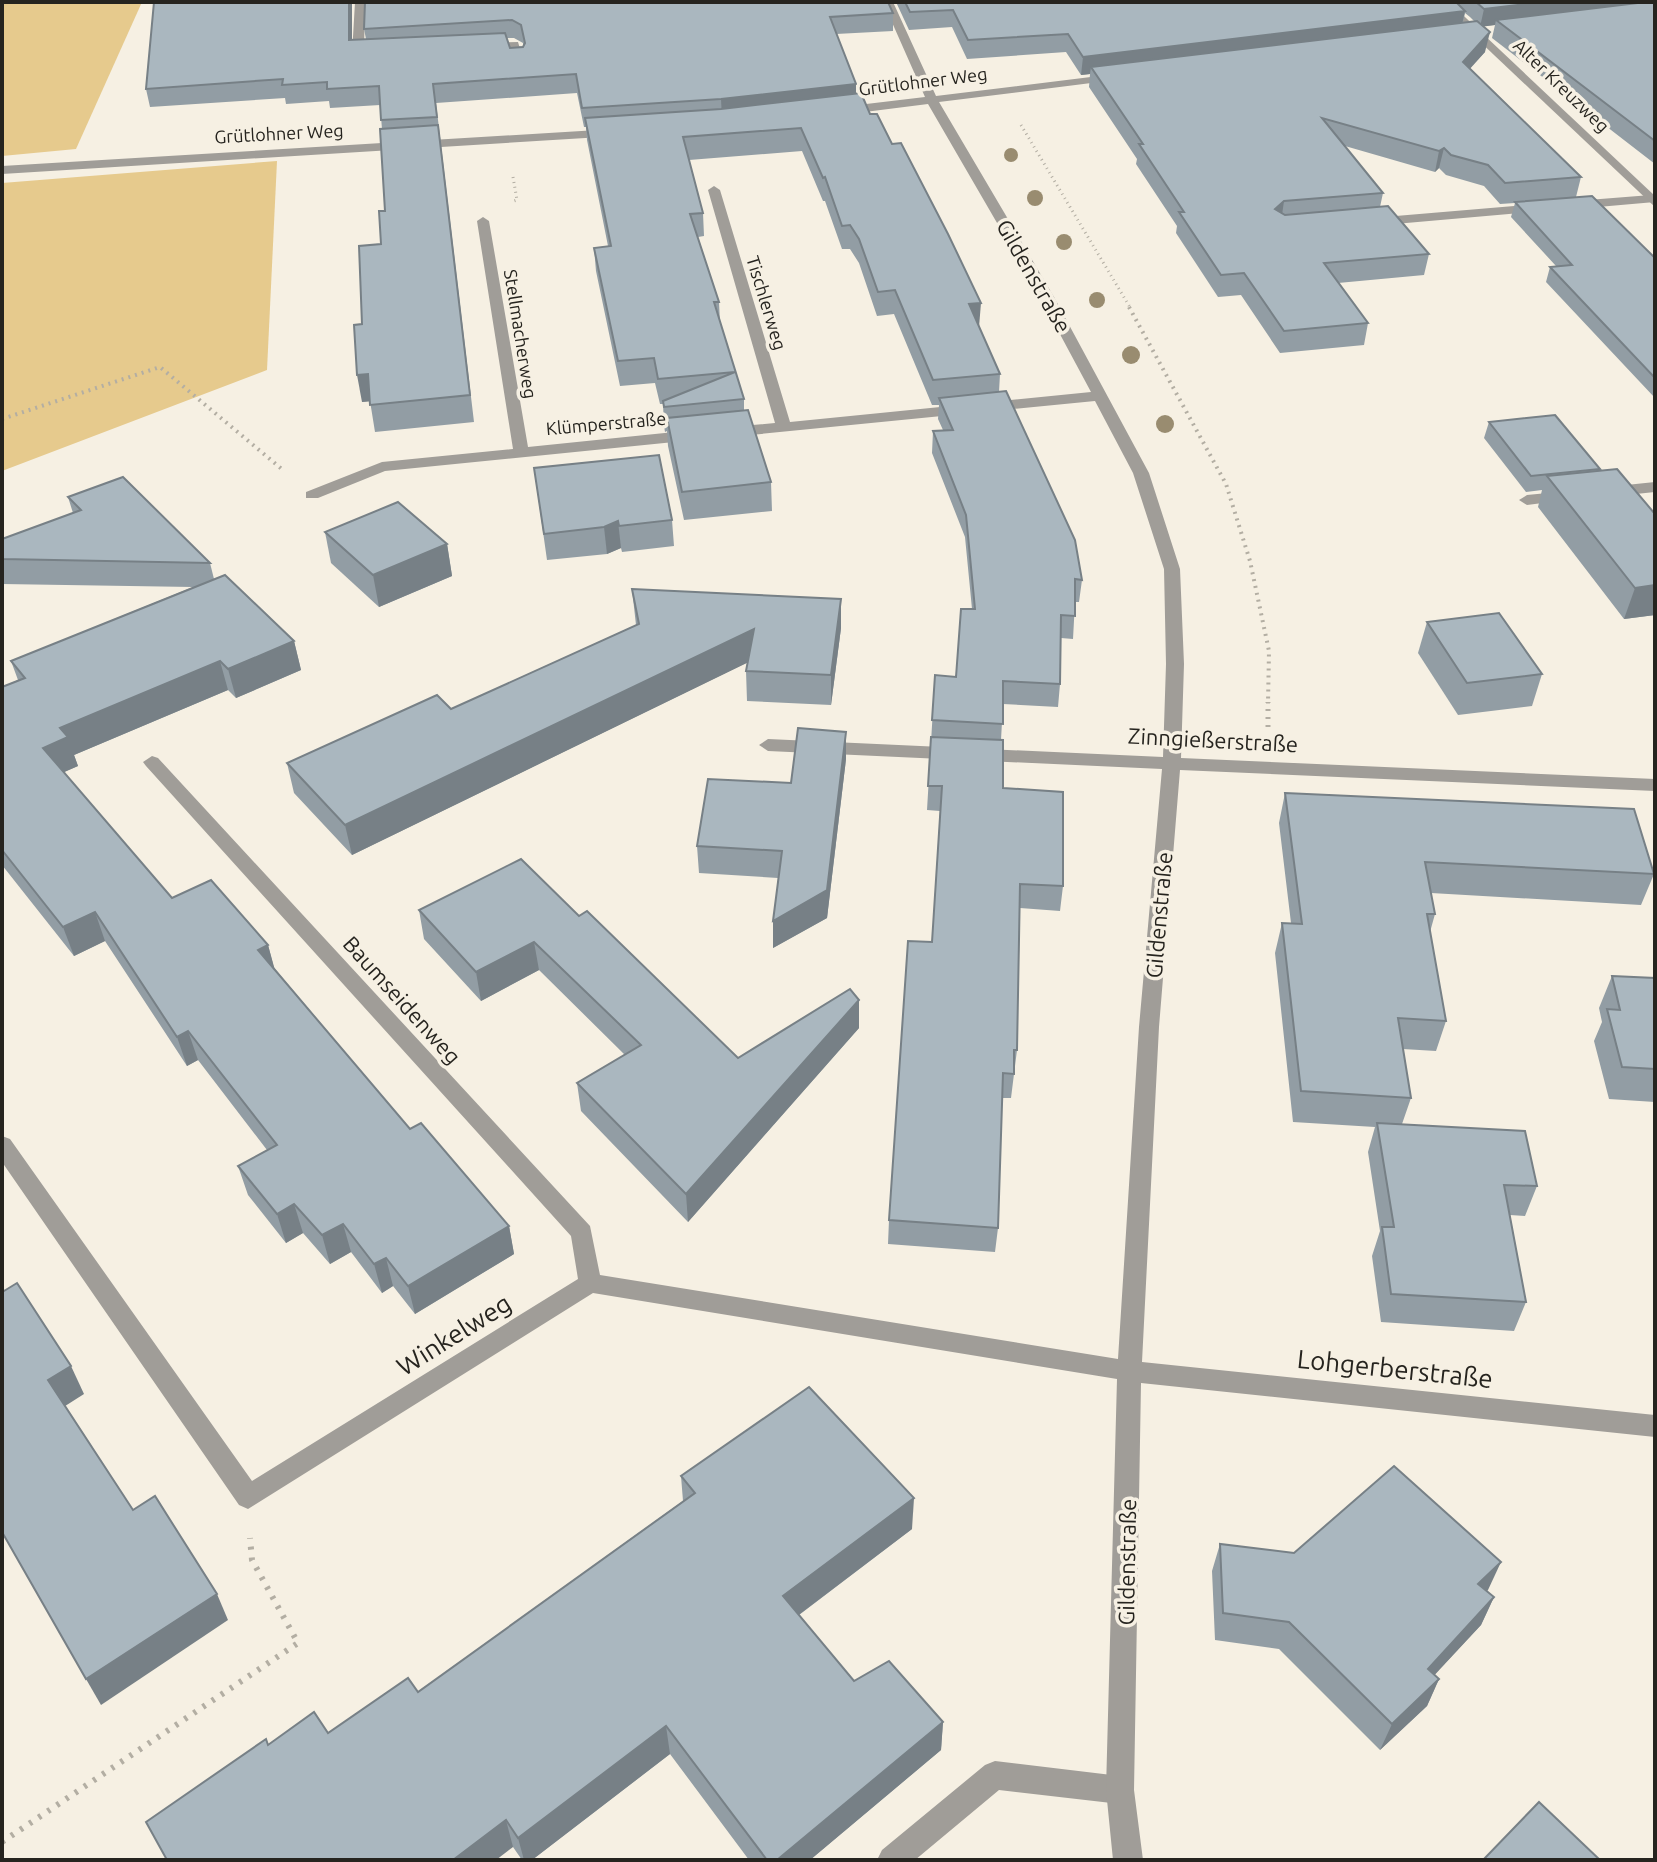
<svg xmlns="http://www.w3.org/2000/svg" width="1657" height="1862" font-family="Ubuntu,sans-serif">
<style>
.green{fill:#e6ca8d}
.lines{fill:none;stroke-linecap:round;stroke-linejoin:round}
.path-far3{stroke:#b3aea3;stroke-width:3;stroke-dasharray:1 4;stroke-linecap:butt}
.path-far2{stroke:#b3aea3;stroke-width:4;stroke-dasharray:2 5;stroke-linecap:butt}
.path-far1{stroke:#b3aea3;stroke-width:5;stroke-dasharray:2 6;stroke-linecap:butt}
.path{stroke:#b3aea3;stroke-width:6;stroke-dasharray:3 8;stroke-linecap:butt}
.lane{fill:#a09d98;fill-rule:evenodd}
.street{fill:#a09d98;fill-rule:evenodd}
.tree{fill:#998c70}
.wall{fill:#929da4;fill-rule:evenodd}
.shaded-wall{fill:#778086}
.building{fill:#aab7bf;stroke:#778086;stroke-width:2}
.labels{text-anchor:middle;stroke-width:7;stroke-linejoin:round;paint-order:stroke}
.far-street-label{font-size:18px;fill:#26241f;stroke:#f6f0e3}
.street-label{font-size:22px;fill:#26241f;stroke:#f6f0e3}
.near-street-label{font-size:26px;fill:#26241f;stroke:#f6f0e3}
</style>
<rect width="100%" height="100%" fill="#f6f0e3"/>
<g class="green">
<path d="M2 2H142L76 149 2 156Z"/>
<path d="M277 161 267 370 2 471V183Z"/>
</g>
<g class="lines">
<g class="path-far3">
<path d="M1021 125 1131 309"/>
<path d="M513 177 517 200 514 201"/>
</g>
<g class="path-far2">
<path d="M1129 307 1226 484 1250 561 1269 651 1268 704"/>
<path d="M2 419 160 367 283 470"/>
</g>
<path class="path-far1" d="M1268 727V702"/>
<path class="path" d="M2 1842 298 1643 252 1560 250 1538"/>
<g class="lane">
<path d="M1651 195 1655 196V202L1575 209 1569 205 1575 201Z"/>
<path d="M1539 204 1545 208 1544 211 1372 226 1366 222 1372 218Z"/>
<path d="M1655 482V492L1607 497 1599 492 1607 487Z"/>
<path d="M1568 491 1576 496 1574 499 1527 505 1519 500 1527 495Z"/>
<path d="M995 1761 1120 1776 1130 1780 1134 1790 1130 1800 1120 1804 999 1790 915 1860H877L882 1850 985 1765Z"/>
</g>
<g class="street">
<path d="M355 2H365L364 51 374 52V56L358 57 352 54Z"/>
<path d="M883 2H893L936 96 1115 74 1121 77 1115 80 939 102 1054 297 1149 473 1180 569 1184 664 1181 758 1655 779V791L1180 770 1159 1027 1142 1362 1655 1415V1437L1141 1383 1134 1790 1143 1860H1113L1106 1790 1117 1379 593 1293 248 1509 239 1505 2 1162V1136L10 1139 252 1481 578 1279 571 1236 146 766 143 762 152 756 158 758 590 1226 600 1275 1118 1359 1139 1027 1162 769 768 751 759 745 768 739 1163 757 1166 664 1164 569 1133 473 1095 401 730 437 722 432 730 427 775 423 708 190 714 186 720 190 790 422 1091 392 1040 297 928 104 841 115 835 111 841 107 925 97Z"/>
<path d="M1438 2H1449L1655 196V207Z"/>
<path d="M518 42 524 62 518 65 512 62 509 48 481 49 475 46 481 43Z"/>
<path d="M614 129 620 133 618 136 2 174V166Z"/>
<path d="M483 217 489 221 528 447 694 430 702 435 694 440 385 471 318 498H306V492L382 462 513 449 477 221Z"/>
</g>
</g>
<g class="tree">
<circle cx="1011" cy="155" r="7"/>
<circle cx="1035" cy="198" r="8"/>
<circle cx="1064" cy="242" r="8"/>
<circle cx="1097" cy="300" r="8"/>
<circle cx="1131" cy="355" r="9"/>
<circle cx="1165" cy="424" r="9"/>
</g>
<g class="wall">
<path d="M154 2H352V40L366 39 364 29 365 2 893 13V31L836 34 856 93 870 114 979 327 1000 374 999 392 1082 580 1079 602H1075L1073 639 1061 638 1060 684 1058 707 1003 704 1001 740 1003 788 1063 886 1060 911 1020 908 1017 1050 1011 1098H1002L998 1228 995 1252 888 1244 889 1220 932 942 940 811 927 810 935 675 956 677 972 609 965 537 932 453 933 431 943 430 938 419 939 405H932L894 314 877 316 859 263 850 249H842L825 201H823L802 151 689 160 703 213 704 236 698 237 719 302 720 323 744 399V410L771 482 772 511 684 520 668 446 667 431 665 432 664 426 663 404H660L655 383 620 386 596 271 594 248 608 246 587 140 586 127H584L577 93 436 103 474 422 375 432 370 401 362 402V324L381 244 385 211 382 129 380 105 330 108 329 101 286 104 285 98 150 107 146 89ZM507 38H514L523 43V46L510 48Z"/>
<path d="M896 2H1655V164L1492 38 1495 25 1483 26 1485 52 1470 68 1581 177 1576 197 1655 258V398L1546 282 1550 267 1556 266 1511 217 1515 203 1500 204 1484 186 1446 175 1439 168 1435 172 1345 146 1383 193 1380 207 1429 254 1424 275 1338 283 1368 323 1364 345 1280 353 1241 295 1218 297 1176 233 1177 226 1136 164 1137 159 1089 87 1090 74 1081 75 1066 52 967 59 952 27 909 30ZM1465 13 1470 17 1474 21 1463 23Z"/>
<path d="M1489 422 1600 469V471L1655 615 1624 619 1538 507 1542 490 1526 492 1484 438Z"/>
<path d="M534 468 672 520 674 546 622 552 621 548 607 554 547 560Z"/>
<path d="M68 497 210 563 214 579 294 641 301 670 236 698 228 690 74 755 78 766 64 772 172 898 268 945 274 968 410 1129 509 1226 514 1254 415 1314 393 1286 382 1293 351 1252 330 1264 303 1233 286 1243 248 1195 238 1166 267 1150 198 1060 187 1066 105 941 74 956 2 865V687L18 680 11 661 193 587 2 584V539L73 513Z"/>
<path d="M325 532 447 544 452 576 379 607 331 563Z"/>
<path d="M632 589 841 599V628L831 705 747 701 746 671 748 662 352 855 294 793 287 763 451 709 636 625Z"/>
<path d="M1427 622 1542 674 1532 706 1458 715 1418 653Z"/>
<path d="M846 759 827 918 773 948 778 878 699 873 697 846 791 783Z"/>
<path d="M1285 793 1654 874 1641 905 1431 893 1435 914 1430 932 1446 1021 1436 1051 1403 1049 1411 1098 1402 1124 1537 1186 1525 1216 1510 1215 1526 1302 1514 1331 1381 1322 1372 1256 1380 1231 1368 1152 1375 1127 1293 1122 1275 953 1282 923H1291L1279 823Z"/>
<path d="M419 910 579 916 738 1058 859 1000V1028L688 1222 581 1111 577 1083 625 1055 539 970 481 1001 424 939Z"/>
<path d="M1612 976 1655 978V1102L1609 1099 1594 1041 1602 1022 1599 1008Z"/>
<path d="M681 1476 912 1529 799 1615 854 1681 943 1722 941 1750 810 1860H749L670 1754 532 1860H522L513 1847 269 1744 328 1733 418 1692 683 1501Z"/>
<path d="M1220 1544 1488 1590 1486 1591 1494 1597 1481 1625 1434 1675 1439 1679 1427 1706 1380 1750 1279 1649 1215 1640 1212 1571Z"/>
</g>
<g class="shaded-wall">
<path d="M349 2H352V58L349 40Z"/>
<path d="M1544 2H1655L1496 20 1495 25 1480 27 1484 9Z"/>
<path d="M1465 11 1461 29 1091 67 1090 74 1081 75 1083 57Z"/>
<path d="M1490 32 1485 52 1459 81 1463 62Z"/>
<path d="M856 84V102L722 118 721 99Z"/>
<path d="M1444 148 1439 168 1435 172 1439 151Z"/>
<path d="M1284 201 1281 222 1275 209Z"/>
<path d="M981 303 979 327 969 304Z"/>
<path d="M368 374 373 401 362 402 357 375Z"/>
<path d="M618 521 621 548 607 554 604 527Z"/>
<path d="M447 544 452 576 379 607 373 575Z"/>
<path d="M1655 585V615L1624 619 1635 588Z"/>
<path d="M841 599V628L831 705V675Z"/>
<path d="M754 629 755 659 352 855 345 825Z"/>
<path d="M294 641 301 670 236 698 228 669Z"/>
<path d="M220 661 228 690 74 755 78 766 53 777 43 748 60 728Z"/>
<path d="M846 732V759L827 918 773 948V921Z"/>
<path d="M95 912 105 941 74 956 63 927Z"/>
<path d="M534 942 539 970 481 1001 476 972Z"/>
<path d="M268 945 276 974 258 950Z"/>
<path d="M859 1000V1028L688 1222 686 1194Z"/>
<path d="M188 1031 198 1060 187 1066 177 1037Z"/>
<path d="M294 1204 303 1233 286 1243 277 1214Z"/>
<path d="M343 1224 351 1252 330 1264 322 1235Z"/>
<path d="M509 1226 514 1254 415 1314 408 1286Z"/>
<path d="M386 1258 393 1286 382 1293 374 1264Z"/>
<path d="M71 1366 84 1394 62 1408 48 1380Z"/>
<path d="M914 1498 912 1529 784 1626 783 1596Z"/>
<path d="M1501 1562 1488 1590 1465 1611 1478 1584Z"/>
<path d="M217 1594 228 1620 101 1705 86 1679Z"/>
<path d="M1494 1597 1481 1625 1416 1695 1428 1669Z"/>
<path d="M1439 1679 1427 1706 1380 1750 1392 1724Z"/>
<path d="M943 1722 941 1750 810 1860H777Z"/>
<path d="M666 1726 670 1754 532 1860H524L518 1838Z"/>
<path d="M506 1820 513 1847 496 1860H453Z"/>
</g>
<g class="building">
<path d="M154 2H349V40L505 33 510 48 523 47 525 43 521 25 512 20 364 29 365 2H888L893 13 830 17 856 84 721 99 582 108 576 74 433 84 437 117 381 120 379 86 327 89V82L282 85 283 79 146 89Z"/>
<path d="M905 2H1456L1465 11 1083 57 1068 34 968 40 953 10 910 12Z"/>
<path d="M1476 2H1544L1484 9Z"/>
<path d="M1646 2H1655V141L1496 20Z"/>
<path d="M1477 21 1490 32 1463 62 1581 177 1505 183 1488 165 1451 155 1444 148 1439 151 1322 118 1383 193 1284 201 1275 209 1285 215 1388 206 1429 254 1324 263 1368 323 1284 331 1244 273 1221 275 1179 212H1184L1139 144H1143L1091 67Z"/>
<path d="M861 93 870 114H877L892 144 901 143 948 234 981 303 969 304 1000 374 933 380 895 290 878 292 859 239 850 225 842 226 825 177 823 178 801 128 683 137 703 213 690 214 719 302H714L744 399 664 407 663 401 735 372 658 379 654 358 618 361 594 248 611 246 585 118 721 109Z"/>
<path d="M438 125 470 395 370 405 368 374 357 375 354 325 362 324 359 246 381 244 379 211H385L380 129Z"/>
<path d="M1592 196 1655 258V378L1550 267 1572 265 1515 202Z"/>
<path d="M1006 391 1075 540 1082 580 1075 579V616L1061 615 1060 684 1003 681V724L932 720 935 675 956 677 961 609H975L966 515 933 431 953 430 939 398Z"/>
<path d="M748 410 771 482 682 492 667 418Z"/>
<path d="M1555 415 1600 469 1531 476 1489 422Z"/>
<path d="M659 455 672 520 619 526 618 521 604 527 544 534 534 468Z"/>
<path d="M1617 469 1655 514V585L1635 588 1547 476Z"/>
<path d="M123 477 210 563 2 559V539L81 510 68 497Z"/>
<path d="M398 502 447 544 373 575 325 532Z"/>
<path d="M225 575 294 641 228 669 220 661 60 728 68 737 43 748 172 898 211 880 268 945 258 950 410 1129 421 1123 509 1226 408 1286 386 1258 374 1264 343 1224 322 1235 294 1204 277 1214 238 1166 277 1145 188 1031 177 1037 95 912 63 927 2 850V687L25 678 11 661Z"/>
<path d="M632 589 841 599 831 675 746 671 754 629 345 825 287 763 437 695 451 709 639 624Z"/>
<path d="M1499 613 1542 674 1467 683 1427 622Z"/>
<path d="M798 728 846 732 827 890 773 921 782 851 697 846 708 779 791 783Z"/>
<path d="M931 737 1003 740V788L1063 792V886L1020 884 1017 1050H1014V1074L1003 1073 998 1228 889 1220 908 941 932 942 942 786H928Z"/>
<path d="M1285 793 1634 809 1654 874 1425 862 1435 914H1427L1446 1021 1398 1018 1411 1098 1301 1091 1282 923 1302 924Z"/>
<path d="M521 859 579 916 587 911 738 1058 850 989 859 1000 686 1194 577 1083 641 1045 534 942 476 972 419 910Z"/>
<path d="M1612 976 1655 978V1069L1622 1067 1607 1009 1620 1010Z"/>
<path d="M1377 1123 1525 1131 1537 1186 1504 1185 1526 1302 1391 1294 1382 1227H1394Z"/>
<path d="M17 1283 71 1366 48 1380 133 1510 155 1496 217 1594 86 1679 2 1532V1288L4 1291Z"/>
<path d="M809 1387 914 1498 783 1596 854 1681 889 1661 943 1722 777 1860H767L666 1726 518 1838 506 1820 453 1860H167L146 1822 266 1739 268 1745 314 1712 328 1733 408 1678 418 1692 695 1493 681 1476Z"/>
<path d="M1394 1466 1501 1562 1478 1584 1494 1597 1428 1669 1439 1679 1392 1724 1289 1622 1223 1613 1220 1544 1294 1553Z"/>
<path d="M1539 1802 1600 1860H1483Z"/>
</g>
<g class="labels">
<g class="far-street-label">
<text transform="translate(923 82) rotate(-7)" y="6">Grütlohner Weg</text>
<text transform="translate(1561 86) rotate(44)" y="6">Alter Kreuzweg</text>
<text transform="translate(279 134) rotate(-3)" y="6">Grütlohner Weg</text>
<text transform="translate(766 303) rotate(73)" y="6">Tischlerweg</text>
<text transform="translate(520 334) rotate(81)" y="6">Stellmacherweg</text>
<text transform="translate(606 424) rotate(-5)" y="6">Klümperstraße</text>
</g>
<g class="street-label">
<text transform="translate(1034 276) rotate(60)" y="8">Gildenstraße</text>
<text transform="translate(1213 740) rotate(3)" y="8">Zinngießerstraße</text>
<text transform="translate(1159 915) rotate(-85)" y="8">Gildenstraße</text>
<text transform="translate(402 1000) rotate(48)" y="8">Baumseidenweg</text>
<text transform="translate(1127 1562) rotate(-89)" y="8">Gildenstraße</text>
</g>
<g class="near-street-label">
<text transform="translate(454 1335) rotate(-32)" y="9">Winkelweg</text>
<text transform="translate(1395 1369) rotate(6)" y="9">Lohgerberstraße</text>
</g>
</g>
<rect width="1657" height="1862" fill="none" stroke="#26241f" stroke-width="8"/>
</svg>
